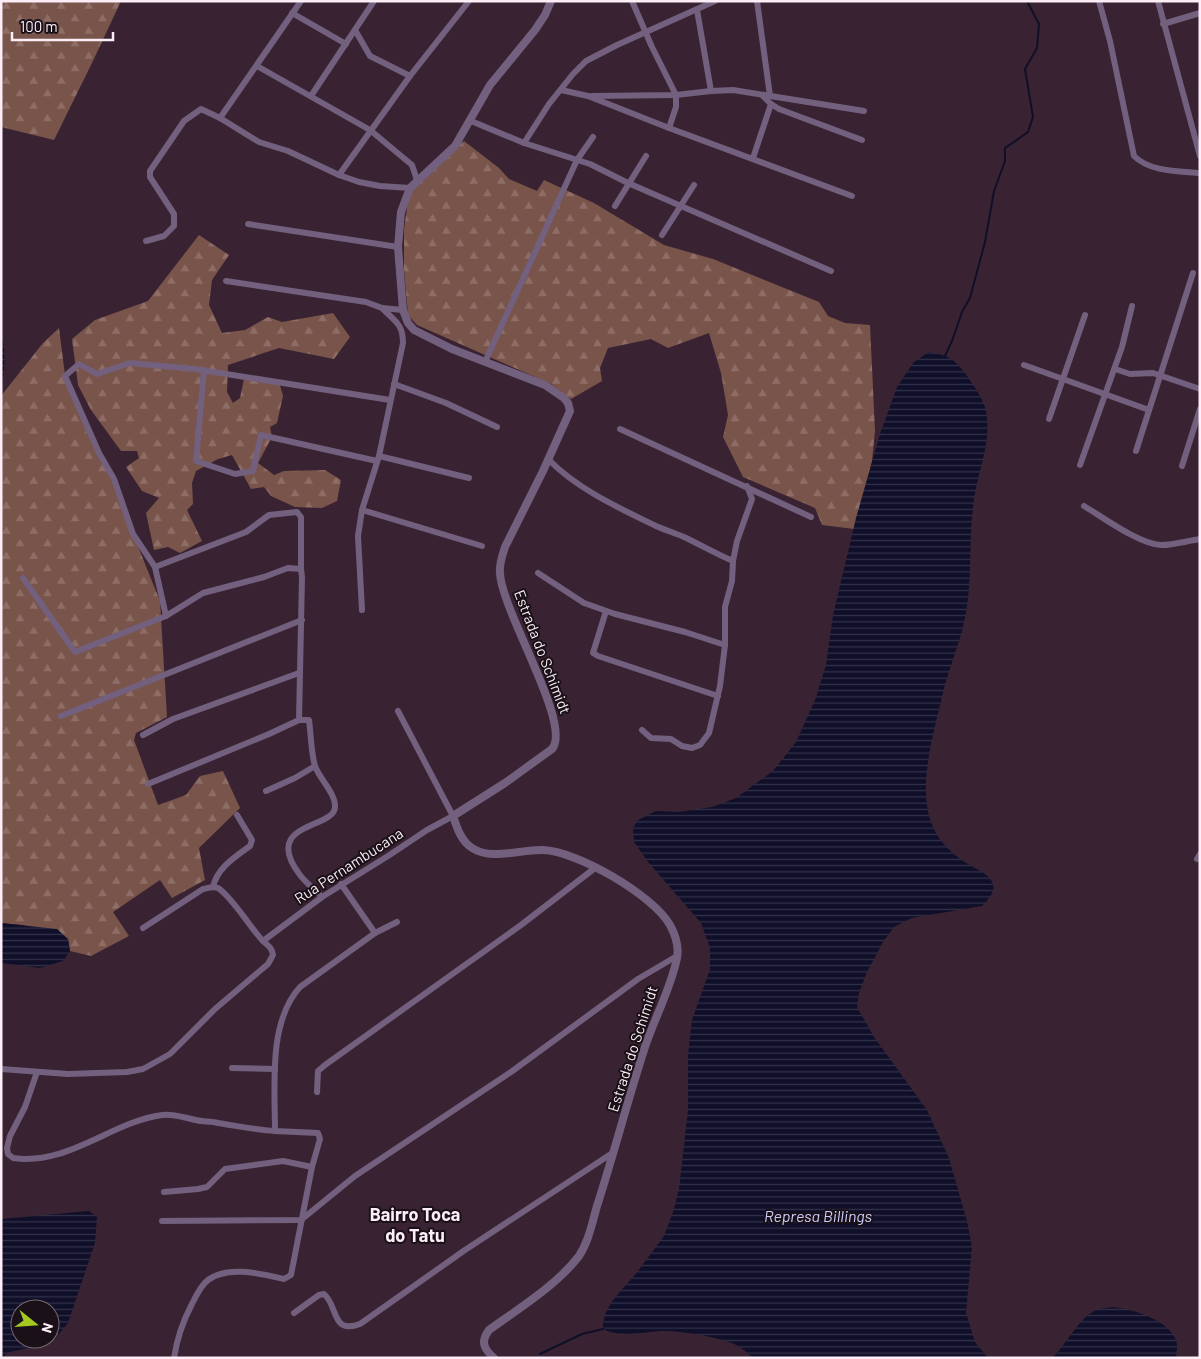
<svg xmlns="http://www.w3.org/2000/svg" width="1201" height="1359" font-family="Barlow,sans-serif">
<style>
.forest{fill:url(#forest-firs)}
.water{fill:url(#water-rules);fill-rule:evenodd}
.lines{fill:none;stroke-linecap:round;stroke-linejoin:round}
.stream{stroke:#100f29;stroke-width:2}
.minor{stroke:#72607e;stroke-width:6}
.tertiary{stroke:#72607e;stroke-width:8}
.labels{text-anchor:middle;stroke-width:4;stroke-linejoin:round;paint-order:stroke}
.street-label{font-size:15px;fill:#fcedf6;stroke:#1a1017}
.water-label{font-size:16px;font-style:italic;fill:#cccefe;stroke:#1a1017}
.quarter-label{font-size:18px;font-weight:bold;fill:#fcedf6;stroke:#1a1017}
</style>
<defs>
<pattern id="forest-firs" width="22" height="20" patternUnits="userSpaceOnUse" patternTransform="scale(1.25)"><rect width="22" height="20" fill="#79544a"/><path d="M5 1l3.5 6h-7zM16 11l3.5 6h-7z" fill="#8d6d65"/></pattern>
<pattern id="water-rules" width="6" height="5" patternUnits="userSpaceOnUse" patternTransform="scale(1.25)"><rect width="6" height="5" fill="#100f29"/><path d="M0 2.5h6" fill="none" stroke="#343249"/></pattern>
</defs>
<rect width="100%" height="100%" fill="#392332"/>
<g class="forest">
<path d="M1 1H121L92 63 54 140 1 127Z"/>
<path d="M464 141 499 168 509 179 537 191 544 180 594 203 664 245 713 259 819 302 828 316 845 323 870 325 875 431 872 461 854 529 822 525 815 508 743 477 723 437 728 415 721 373 709 333 668 348 651 339 608 348 600 368 602 381 571 399 551 384 417 325 408 315 404 269V229L409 194 418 180Z"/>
<path d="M199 235 229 255 212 280 209 305 222 333 245 330 268 317 282 322 333 313 350 337 334 359 279 348 228 365 227 392 233 403 240 398 244 379 279 382 283 396 277 423 270 427 272 437 258 463 274 475 284 471 325 470 341 480 337 501 322 508 295 507 271 496 264 487 251 489 232 455 218 459 196 471 192 483 193 504 187 510 202 541 180 553 168 547 154 550 146 513 159 498 142 491 126 467 139 458 137 451H121L91 410 78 385 72 339 95 320 148 301Z"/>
<path d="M59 328 66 383 114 479 133 534 160 601 167 717 136 733 134 740 158 805 186 795 200 776 223 771 240 808 199 848 205 880 172 898 160 880 113 912 129 936 91 956 70 951 68 939 23 925 1 923V396L43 343Z"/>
</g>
<g class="water">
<path d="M1 337C7 348 4 377 1 389Z"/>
<path d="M928 352C949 355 956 360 968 377 974 386 981 396 985 407 994 440 976 474 973 507 969 542 972 578 966 613 961 642 948 669 942 697 933 736 915 793 935 831 941 843 952 853 963 861 982 873 1009 880 982 906L912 918 894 927 883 942 867 972 859 993 857 1007 874 1037 927 1110 949 1158 967 1221 972 1247 966 1313 975 1342 988 1358H753C748 1353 741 1347 734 1344 718 1337 679 1330 661 1331 642 1332 620 1338 603 1329V1322L606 1312 613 1300 638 1271 664 1236 673 1212 679 1189 688 1110V1055L692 1020 710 969V948L701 923 648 862 634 842 633 828 638 820 656 811 679 812 712 807 736 798 773 771 796 742 815 700 826 665 833 615 856 518 880 434 897 387 913 363Z"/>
<path d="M1 923 57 929 68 939 70 951 63 961 40 968 1 963Z"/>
<path d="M89 1211 97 1217 95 1243 68 1323 55 1339 42 1345 10 1352 1 1358V1219ZM20 1309H50V1339H20Z"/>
<path d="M1113 1307C1132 1309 1166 1319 1175 1338 1178 1344 1177 1351 1176 1358H1052C1067 1344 1076 1322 1094 1311 1099 1308 1107 1308 1113 1307Z"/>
</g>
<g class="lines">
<g class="stream">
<path d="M945 356 952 341 962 312 970 298 985 242 994 191 1005 161V148L1028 132 1033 117 1025 69 1037 48 1039 24 1027 1"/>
<path d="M540 1354 582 1334 603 1329"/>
</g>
<g class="minor">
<path d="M632 1 652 47 676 95V107L669 128"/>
<path d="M757 1 770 96"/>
<path d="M1099 1 1110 41 1134 156C1150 172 1178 171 1200 173"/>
<path d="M1158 1 1200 156"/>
<path d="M697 10 711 91"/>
<path d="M292 13 346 44"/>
<path d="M1163 24 1200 13"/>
<path d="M355 30 370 56 410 76"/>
<path d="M257 66 370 130 412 165 417 180"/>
<path d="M561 90 588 96 669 128 852 196"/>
<path d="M311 96 374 1"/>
<path d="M592 96 676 95 711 91 733 90 864 111"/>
<path d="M763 96 771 104 779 109 862 140"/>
<path d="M220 118 301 1"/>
<path d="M471 121 524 143 590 164 628 183 831 271"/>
<path d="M524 143 549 104 573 74 586 61 617 45 715 1"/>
<path d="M753 158 771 104"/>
<path d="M339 175 410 76 469 1"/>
<path d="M615 206 646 156"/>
<path d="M248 224 398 247"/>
<path d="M662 235 694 185"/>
<path d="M146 241 164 236 174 226V214L150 177V171L184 121 201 109 220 118 259 142 288 151 339 175 359 182 380 186 410 188"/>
<path d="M226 281 366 302 382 308 403 310"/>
<path d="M382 308C394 321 403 323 403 343L379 456 362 510 482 546"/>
<path d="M485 362 577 160 593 137"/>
<path d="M1024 365 1149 410"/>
<path d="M1115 369 1130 374 1153 373 1200 389"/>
<path d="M204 370 196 461 235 474 253 471 261 435 377 461"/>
<path d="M394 384 446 403 497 427"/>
<path d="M1049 419 1085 315"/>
<path d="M620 429 811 517"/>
<path d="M1136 451 1193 273"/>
<path d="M379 456 469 478"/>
<path d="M548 459C577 489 619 508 656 526 665 530 675 533 684 537 701 545 716 554 733 561"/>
<path d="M1080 465 1122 347 1132 306"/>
<path d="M1182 466 1200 409"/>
<path d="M1084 506C1104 518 1139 544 1161 545 1173 545 1187 541 1200 539"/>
<path d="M155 567 246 532 269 515 297 512 301 517V569L302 577 299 720"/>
<path d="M538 573 584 603 615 614 685 632 725 645"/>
<path d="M23 578 75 652 166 616 203 593 264 577 288 568 301 569"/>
<path d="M362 610 358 536 362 510"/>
<path d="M606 611 593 653 598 656 718 696"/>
<path d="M166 616 155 567 133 534 114 479 99 453 65 376 79 364 97 374 130 363 195 369 390 400"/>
<path d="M61 716 302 620"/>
<path d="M642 730 651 738 671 739 682 746 692 748 700 745 709 733 720 686 725 645V607L732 581 733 561 737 541 752 499 747 486"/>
<path d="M143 735 173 719 299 673"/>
<path d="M148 784 269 734 299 720H309C311 735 311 752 315 766 319 778 336 794 335 807 335 829 260 822 300 875 306 883 315 890 322 897"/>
<path d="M266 791 295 778 315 766"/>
<path d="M1197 859 1200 854"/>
<path d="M341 884 375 933"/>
<path d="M213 887C217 868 235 857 250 846L252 840 237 815"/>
<path d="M263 941 322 897 388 856 427 830 453 816 398 711"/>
<path d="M232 1068 275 1069"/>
<path d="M1 1069 68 1074 127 1072 143 1069 170 1054 215 1009 268 964 273 955C272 947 267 945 262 940 250 927 232 897 218 888 213 886 208 888 203 889L143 928"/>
<path d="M37 1072 25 1107 10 1136 7 1148 8 1154 13 1158C68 1166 111 1122 162 1115 174 1113 184 1118 196 1120 203 1122 211 1121 218 1123 238 1126 255 1130 275 1131"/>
<path d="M317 1092 318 1071 325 1065 521 925 595 868"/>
<path d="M164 1192 198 1189 207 1187 225 1169 283 1161 312 1167"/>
<path d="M162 1221 301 1220 355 1176 511 1072 638 979 677 956"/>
<path d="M294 1313 319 1295 324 1294C338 1305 331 1335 360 1324L465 1250 614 1152"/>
<path d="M174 1358C177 1339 182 1323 191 1306 195 1298 200 1286 208 1280 228 1265 262 1274 284 1279L291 1275 312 1167 320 1139 318 1133 275 1131C275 1086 268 1022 300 987L375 933 397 922"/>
</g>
<path class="tertiary" d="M494 1358C484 1349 480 1342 489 1330 518 1309 557 1285 579 1256 589 1241 592 1223 597 1206 614 1153 628 1099 645 1047 655 1017 671 988 677 958 679 947 675 934 670 925 653 895 577 851 543 850 521 849 492 861 472 848 461 841 457 828 453 816L505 783 552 749C573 725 501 610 500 573 499 564 502 556 505 547L543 471 570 411 568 403 564 398 545 385 452 349 414 330 408 323 403 310 398 247 401 212 410 188 455 146 490 85 535 30 545 15 551 1"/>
</g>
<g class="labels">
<g class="street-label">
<text transform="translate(542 652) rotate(69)" y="5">Estrada do Schimidt</text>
<text transform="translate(349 866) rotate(-33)" y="5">Rua Pernambucana</text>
<text transform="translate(633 1049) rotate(-72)" y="5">Estrada do Schimidt</text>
</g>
<g class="water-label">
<text x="818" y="1222">Represa Billings</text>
</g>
<g class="quarter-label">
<text x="415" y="1221">Bairro Toca<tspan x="415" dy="21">do Tatu</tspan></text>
</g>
</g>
<rect width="1201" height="1359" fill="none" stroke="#fcedf6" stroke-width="5"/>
<g transform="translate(35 1324) rotate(107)"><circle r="24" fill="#1a1017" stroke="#746870"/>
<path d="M0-4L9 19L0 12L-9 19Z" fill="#a5c823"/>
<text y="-8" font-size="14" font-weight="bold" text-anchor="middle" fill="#fcedf6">N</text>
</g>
<path d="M12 32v8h101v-8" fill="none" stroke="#fcedf6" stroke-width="2.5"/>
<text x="20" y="32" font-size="15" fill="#fcedf6" stroke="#1a1017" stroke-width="4" paint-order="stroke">100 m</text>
</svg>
